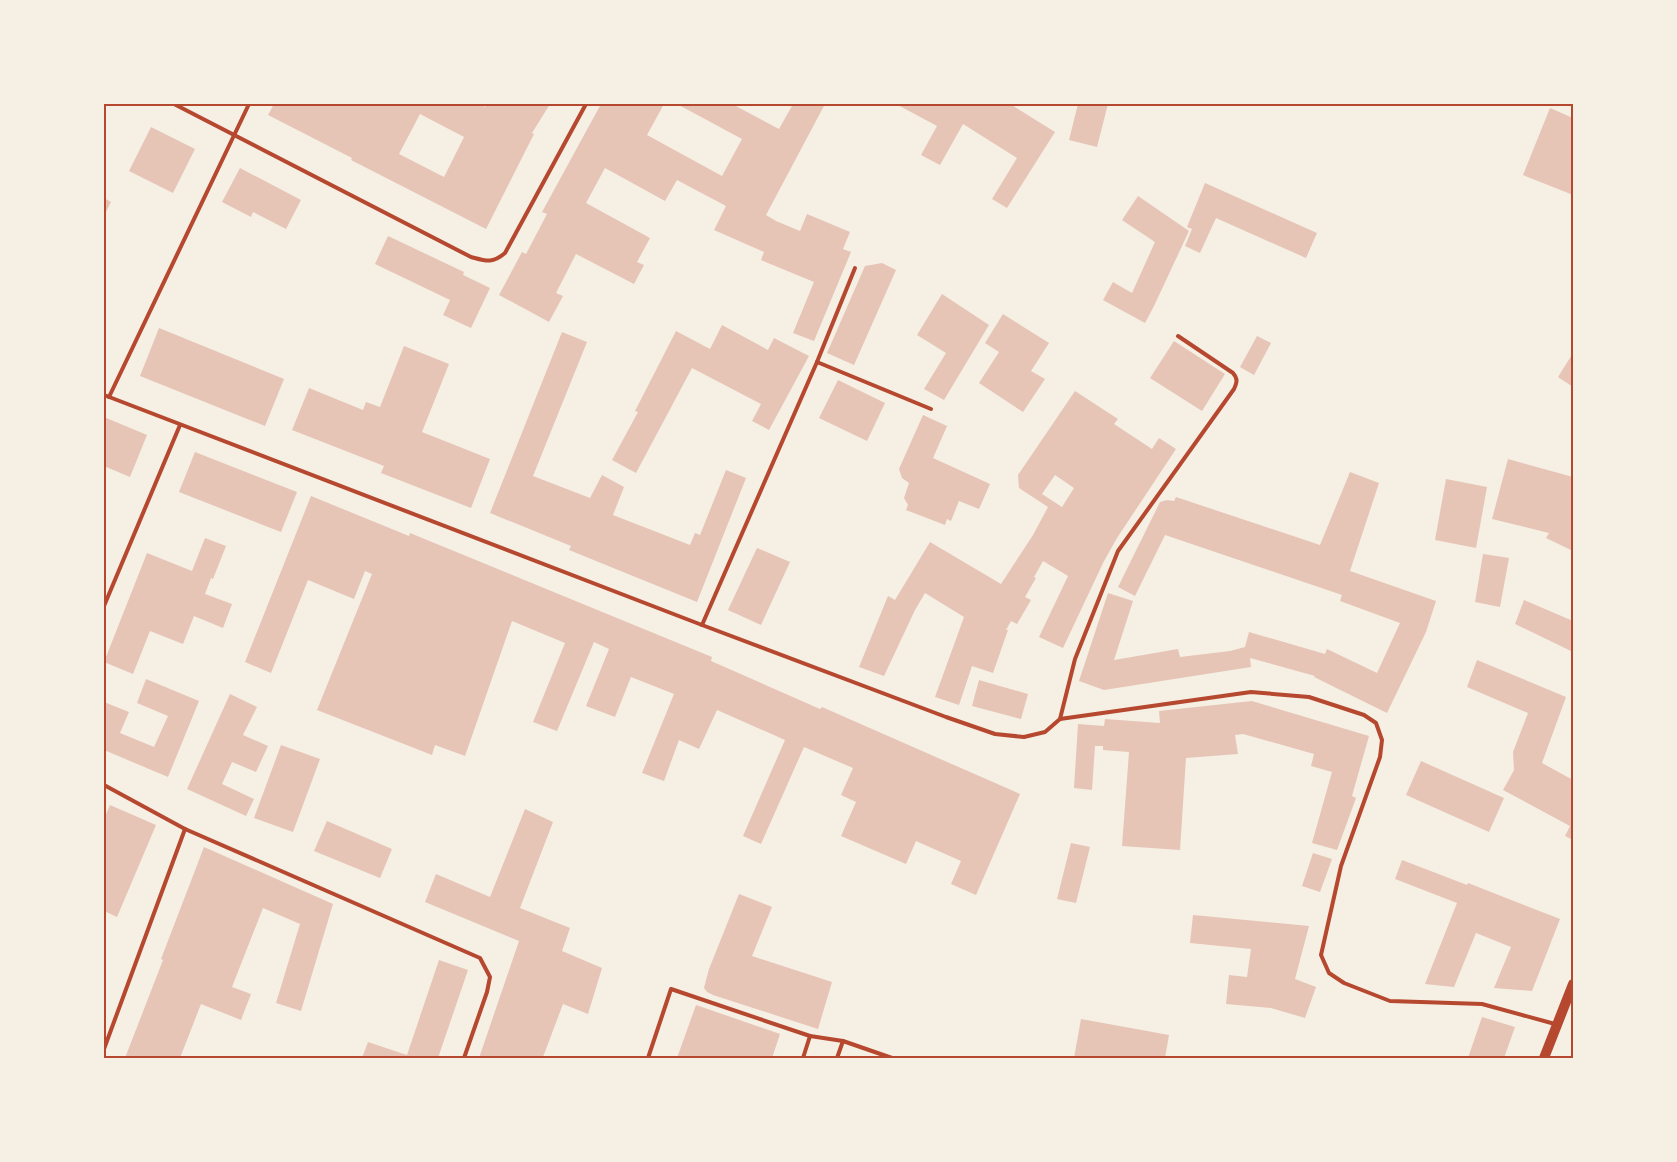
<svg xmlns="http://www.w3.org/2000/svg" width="1677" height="1162" font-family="'Public Sans',sans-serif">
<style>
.building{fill:#e6c5b7;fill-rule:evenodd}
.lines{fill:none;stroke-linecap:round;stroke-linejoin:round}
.service{stroke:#b5482f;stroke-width:4}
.secondary{stroke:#b5482f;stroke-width:10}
.neatline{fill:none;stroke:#b5482f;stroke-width:2}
</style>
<rect width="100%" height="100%" fill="#f6efe4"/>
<g class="building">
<path d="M274 104H374L378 106 379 104H480L485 107 487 104H550L532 133 534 134 486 229 351 160 352 158 268 115ZM420 114 464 137 444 177 399 154Z"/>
<path d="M601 104H664L647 135 722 176 742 139 677 104H732L779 129 793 104H825L766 215 776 221 800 231 807 214 850 232 843 249 851 252 814 341 793 333 814 282 761 260 764 252 714 230 726 206 677 180 665 201 605 168 586 203 650 238 637 262 644 265 634 284 576 254 556 293 563 296 549 322 499 295 522 252 526 254 547 214 542 212Z"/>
<path d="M896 104H1010L1055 132 1007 208 992 199 1017 158 963 124 940 165 921 155 937 126Z"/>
<path d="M1078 104H1108L1097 147 1069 140Z"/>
<path d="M1550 108 1573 118V195L1523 175Z"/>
<path d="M151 127 195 149 173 193 129 171Z"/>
<path d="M240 168 301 200 286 229 253 212 251 217 222 202Z"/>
<path d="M1205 183 1317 233 1306 258 1216 218 1200 253 1185 246 1192 229 1187 227Z"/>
<path d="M1138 196 1189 231 1154 306 1145 323 1103 300 1113 282 1132 293 1155 242 1122 220Z"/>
<path d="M104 198 111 202 104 216Z"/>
<path d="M388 236 464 272 463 275 490 288 471 328 443 315 450 300 375 264Z"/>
<path d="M882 263 896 270 854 365 827 353 865 266Z"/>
<path d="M942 294 989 325 944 400 924 389 946 353 917 335Z"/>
<path d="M1003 314 1049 343 1031 371 1045 379 1023 412 979 383 999 352 985 343Z"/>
<path d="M722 325 768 350 774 338 809 356 769 430 752 421 761 404 692 368 636 473 612 460 638 412 635 411 676 331 710 349Z"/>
<path d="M159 328 284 379 265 426 140 376Z"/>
<path d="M562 332 587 342 533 476 590 498 602 475 624 487 613 515 690 545 695 533 700 535 726 470 746 478 697 602 569 550 571 546 490 513Z"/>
<path d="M1257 336 1271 343 1254 375 1240 367Z"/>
<path d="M1174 341 1225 374 1202 411 1150 378Z"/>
<path d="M404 346 449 364 422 432 490 459 471 508 381 473 384 466 292 430 309 388 363 410 366 402 380 407Z"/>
<path d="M1573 353V387L1558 377Z"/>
<path d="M838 380 885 403 867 441 819 418Z"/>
<path d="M1075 391 1118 419 1114 424 1152 449 1159 438 1176 449 1117 538 1104 561 1063 648 1039 637 1068 576 1043 561 1034 577 1036 578 1025 597 1031 600 1017 624 1011 621 1006 630H1008L993 673 972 666 959 705 935 697 964 617 925 593 915 610 884 676 859 667 888 596 895 600 930 542 1001 584 1033 535 1048 507 1019 488 1018 475ZM1055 475 1074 488 1062 507 1042 494Z"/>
<path d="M923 415 947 426 933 458 990 484 979 509 959 501 951 521 947 519 945 525 906 510 908 505 904 498 909 483 902 478 899 469Z"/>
<path d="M104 417 147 435 130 477 104 466Z"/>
<path d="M195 452 297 492 281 532 179 492Z"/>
<path d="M1508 459 1573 477V551L1546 538 1549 533 1492 519Z"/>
<path d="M1350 472 1379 483 1350 571 1436 601 1426 632 1387 713 1314 677 1315 676 1250 658 1251 667 1104 690 1079 681 1108 593 1133 601 1114 660 1178 649 1180 657 1230 651 1245 647 1249 632 1325 654 1327 649 1377 673 1400 623 1340 601 1342 595 1165 535 1135 596 1118 587 1160 502 1167 500 1174 501 1176 497 1320 545Z"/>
<path d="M1446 479 1487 487 1476 548 1435 540Z"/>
<path d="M311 496 409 536 410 533 712 657 711 661 820 709 822 707 1020 794 976 895 951 884 961 861 916 841 906 864 841 836 856 802 841 795 853 768 804 747 761 844 743 836 785 740 717 710 699 749 679 740 664 781 642 773 674 694 631 677 615 717 586 706 609 649 594 642 557 731 533 722 565 643 512 621 465 756 435 745 432 755 317 710 372 574 365 571 354 599 308 580 271 673 245 662Z"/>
<path d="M205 538 226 546 213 579 211 578 205 594 232 604 223 628 194 616 183 644 150 631 133 674 104 662 147 553 192 571Z"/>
<path d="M757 548 790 562 761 625 728 610Z"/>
<path d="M1483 554 1509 558 1500 607 1475 602Z"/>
<path d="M1524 600 1573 621V652L1515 624Z"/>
<path d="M1477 660 1566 697 1542 763 1573 780V840L1565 836 1570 826 1503 790 1514 770 1513 752 1528 713 1467 687Z"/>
<path d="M146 679 199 701 168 777 104 750V702L129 712 120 733 154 747 168 716 137 703Z"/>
<path d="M979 680 1028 694 1021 719 972 706Z"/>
<path d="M230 694 257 707 243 735 268 746 256 772 232 762 222 784 254 799 246 816 187 789Z"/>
<path d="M1252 701 1369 736 1352 796 1356 798 1337 850 1312 843 1332 772 1311 766 1314 754 1243 734 1235 735 1238 754 1186 758 1180 850 1122 846 1129 752 1103 750V746H1095L1092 790 1074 788 1078 724 1104 726 1105 719 1160 723 1159 711Z"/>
<path d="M281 745 320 759 293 832 254 818Z"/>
<path d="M1421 761 1504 798 1489 832 1406 795Z"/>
<path d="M110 805 156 825 117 917 104 911V819Z"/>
<path d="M525 809 553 822 520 908 570 928 562 951 602 968 588 1014 563 1004 543 1057 547 1058H479L519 941 425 902 436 874 490 897Z"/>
<path d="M327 821 392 849 380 878 314 851Z"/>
<path d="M1071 843 1090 847 1076 903 1057 899Z"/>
<path d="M204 847 333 904 301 1011 276 1003 300 924 263 908 232 987 251 994 241 1020 201 1004 180 1058H125L163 960 161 959Z"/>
<path d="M1313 853 1332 859 1320 892 1302 886Z"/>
<path d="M1402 860 1467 885 1468 883 1560 919 1532 991 1494 988 1511 947 1476 933 1454 987 1425 984 1457 903 1395 879Z"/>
<path d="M739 894 772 907 752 956 832 982 818 1029 713 995 707 992 704 988 709 969Z"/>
<path d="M1193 915 1309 926 1295 979 1316 987 1305 1018 1271 1008 1226 1004 1229 975 1247 977 1251 949 1190 943Z"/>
<path d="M439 960 468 970 438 1058H362L368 1042 407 1055Z"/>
<path d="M696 1005 780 1034 772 1058H677Z"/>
<path d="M1482 1017 1515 1027 1504 1058H1468Z"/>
<path d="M1081 1019 1169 1035 1165 1058H1074Z"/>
</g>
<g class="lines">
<g class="service">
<path d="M174 104 471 257C486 261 492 264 505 253L586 104"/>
<path d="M817 362 855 268"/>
<path d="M104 395 702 625 946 717 995 734 1024 737 1045 732 1060 719 1251 692 1309 697 1364 715 1376 723 1382 740 1380 757 1341 866 1321 955 1329 973 1344 983 1390 1001 1482 1004 1555 1024"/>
<path d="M109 397 249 104"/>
<path d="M104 606 180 425"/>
<path d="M702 625 817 362 931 409"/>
<path d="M1060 719 1075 659 1118 551 1234 389C1237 382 1238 379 1233 373L1178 336"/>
<path d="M104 785 185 829 480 958 490 977 487 992 464 1058"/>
<path d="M810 1036 843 1041 892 1058"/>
<path d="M104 1049 185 829"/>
<path d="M648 1058 671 989 810 1036 803 1058"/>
<path d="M837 1058 843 1041"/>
</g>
<path class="secondary" d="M1544 1058 1573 984"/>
</g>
<rect width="1677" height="1162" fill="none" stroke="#f6efe4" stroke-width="210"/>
<rect x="105" y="105" width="1467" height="952" class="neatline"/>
</svg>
